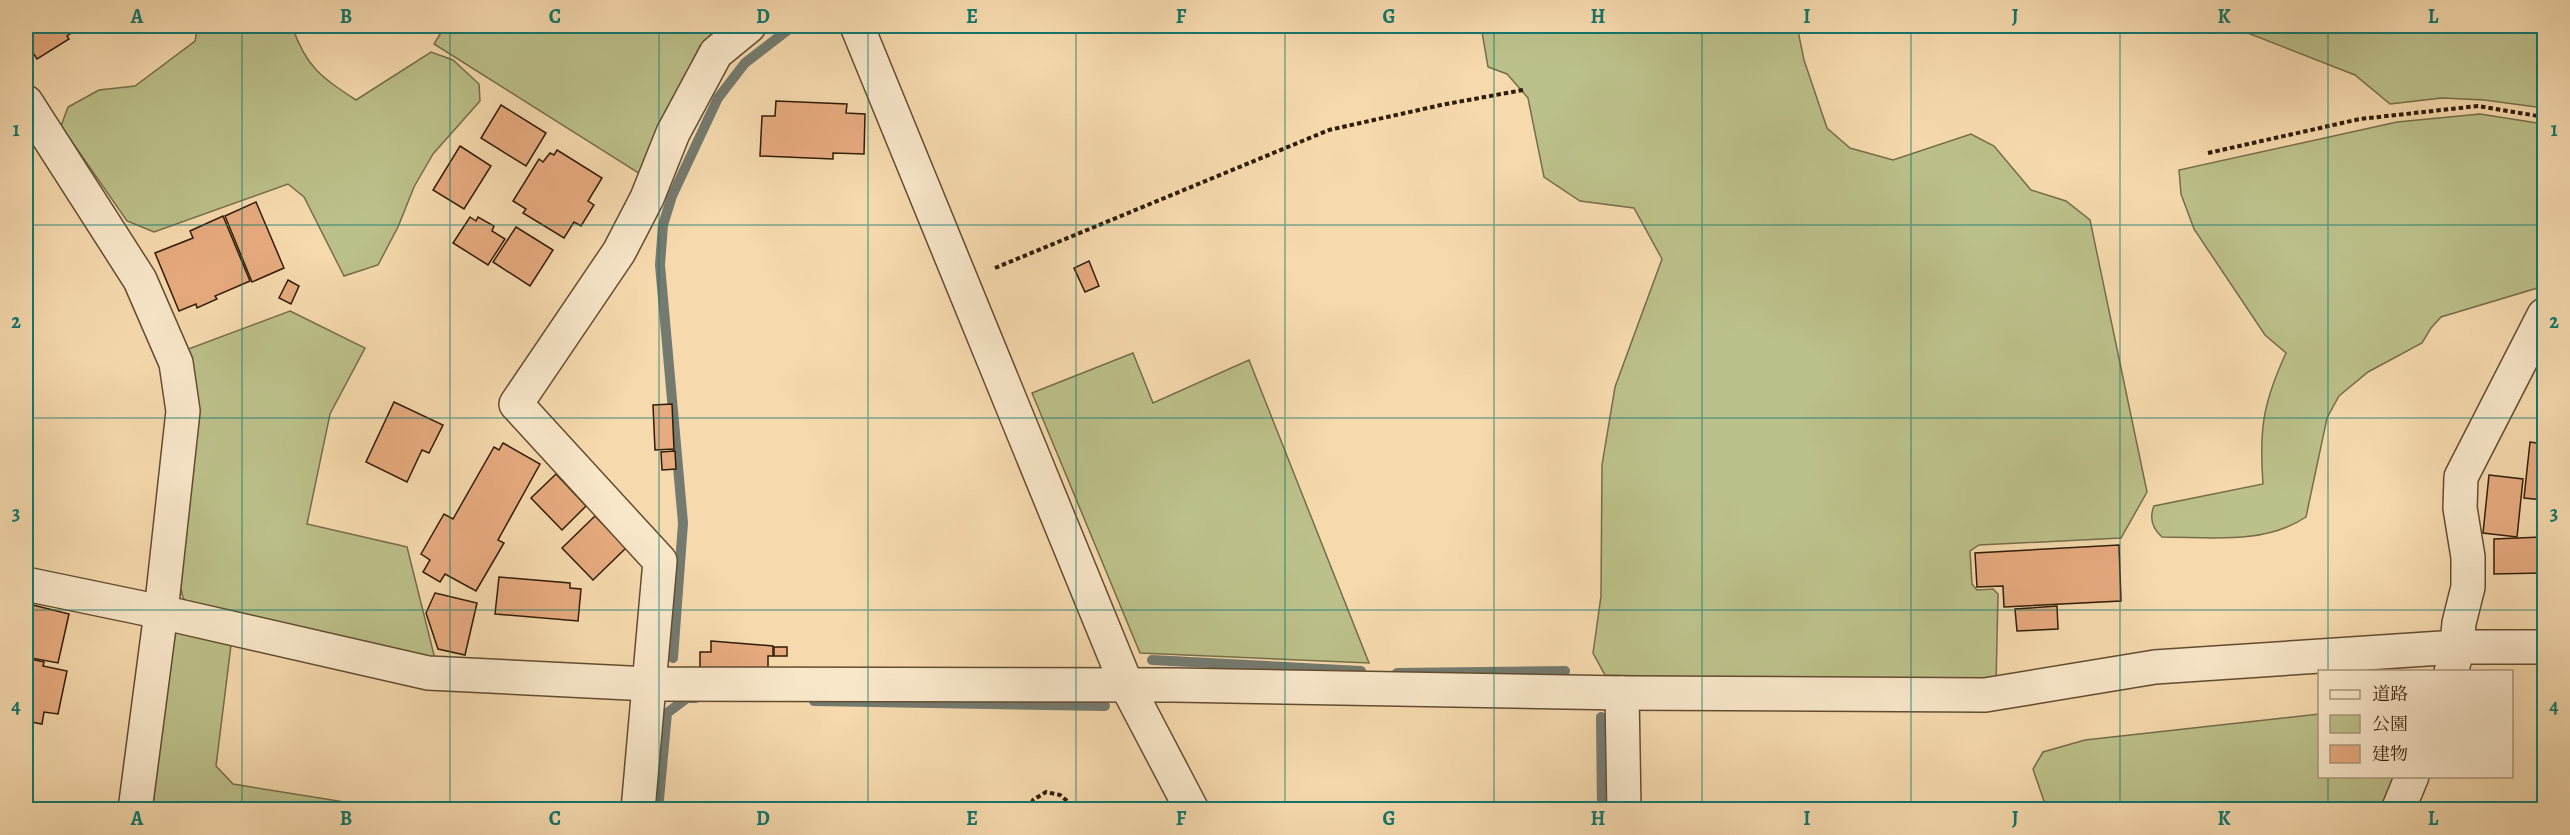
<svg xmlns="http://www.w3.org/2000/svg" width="2570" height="835" font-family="Alegreya,'Noto Serif JP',serif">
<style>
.green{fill:#bcc08a;stroke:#766e48;stroke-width:1.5}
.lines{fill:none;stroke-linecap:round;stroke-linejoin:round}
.stream{stroke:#747a6f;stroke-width:10}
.building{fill:#e8ab80;stroke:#301c05;stroke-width:1.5}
.minor-casing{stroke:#624c2f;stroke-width:36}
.path{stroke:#301c05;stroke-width:4;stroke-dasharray:4.5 3;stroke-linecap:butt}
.minor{stroke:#f9e7ca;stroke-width:33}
.grid{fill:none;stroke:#0f766e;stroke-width:1.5;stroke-opacity:0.55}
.neatline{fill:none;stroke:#0f766e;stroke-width:2}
.grid-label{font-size:20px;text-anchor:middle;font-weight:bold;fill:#0f766e}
</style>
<rect width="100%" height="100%" fill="#f6daae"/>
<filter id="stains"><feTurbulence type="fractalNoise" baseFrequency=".00333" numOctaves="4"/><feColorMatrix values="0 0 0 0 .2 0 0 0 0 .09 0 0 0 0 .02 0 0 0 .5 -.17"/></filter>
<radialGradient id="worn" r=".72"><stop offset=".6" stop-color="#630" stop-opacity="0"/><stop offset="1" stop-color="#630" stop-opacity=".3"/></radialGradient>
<g class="green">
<path d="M198 26H292C306 67 321 77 356 100L431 52 453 60 479 84 480 101 433 154 414 187 398 227 378 265 344 276 304 197 288 184 154 232 127 221 61 126 68 107 99 90 135 86 195 41Z"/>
<path d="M445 26H726L700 46 640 174 434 44Z"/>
<path d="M1481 26H1797L1804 60 1827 128 1850 148 1893 160 1971 134 1994 146 2031 190 2066 201 2090 220 2147 492 2121 538 1979 545 1970 551 1972 584 1977 590 1993 589 1998 594 1996 684 1605 675 1593 653 1601 596 1602 465 1615 387 1662 259 1634 208 1580 201 1544 177 1528 98 1507 74 1488 67Z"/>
<path d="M2230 26H2544V108L2484 100 2442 98 2390 104 2355 75Z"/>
<path d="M2480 114 2544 124V286L2441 317 2431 328 2422 343 2368 372 2339 396 2327 418 2306 517C2264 545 2210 537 2162 537 2152 528 2149 518 2154 506L2263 484C2259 429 2263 403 2286 353L2265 335 2194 229 2181 194 2179 170 2397 122Z"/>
<path d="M290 311 365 348 330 414 307 524 407 547 436 663 195 608 183 598 178 576 183 351Z"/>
<path d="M1133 353 1153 403 1249 360 1369 663 1140 653 1032 393Z"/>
<path d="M170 629 231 645 216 766 233 784 388 809 144 810Z"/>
<path d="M2319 714 2320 776 2397 777 2383 809 2047 810 2033 769 2043 752 2085 740Z"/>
</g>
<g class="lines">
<g class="stream">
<path d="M673 658 683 523 660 265 663 225 672 196 718 98 745 63 793 26"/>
<path d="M1152 660 1361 671"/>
<path d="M1397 673 1565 671"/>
<path d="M814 701 1105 706"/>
<path d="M1601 717 1602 810"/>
<path d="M658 810 667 713 687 698H696"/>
</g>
</g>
<g class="building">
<path d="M26 26H82L67 36 69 39 37 59 26 42Z"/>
<path d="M776 101 847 104 846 113 865 114 864 154 833 153V159L760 156 762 116H775Z"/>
<path d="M501 105 546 133 526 166 481 138Z"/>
<path d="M460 146 491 166 464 209 433 190Z"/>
<path d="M557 150 602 178 588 201 594 205 581 226 574 222 564 238 523 213 526 209 513 201 539 159 543 162 550 153 554 155Z"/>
<path d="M256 202 284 268 252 282 225 216Z"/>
<path d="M223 216 250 281 215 296 217 299 197 308 196 304 179 311 155 253 193 238 190 231Z"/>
<path d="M470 217 476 221 478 217 494 226 492 231 505 239 488 265 453 243Z"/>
<path d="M516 227 553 250 530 286 493 262Z"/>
<path d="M1089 261 1099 286 1085 292 1074 268Z"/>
<path d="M288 280 299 286 291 304 279 298Z"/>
<path d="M394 402 443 425 429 453 422 450 407 482 366 462Z"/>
<path d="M672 404 674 449 655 450 653 405Z"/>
<path d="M2530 442 2544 444V500L2524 498Z"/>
<path d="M503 443 540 464 498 540 504 543 476 591 445 574 440 582 423 572 430 560 421 554 444 514 453 519 494 447 499 450Z"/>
<path d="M675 451 676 469 662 470 661 452Z"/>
<path d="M556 474 586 506 562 530 531 498Z"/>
<path d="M2489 475 2523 479 2517 537 2483 533Z"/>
<path d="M595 516 626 548 593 580 562 548Z"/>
<path d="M2544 537V573L2494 574V539Z"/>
<path d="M2119 545 2121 601 2004 607 2003 586 1977 587 1975 553Z"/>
<path d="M499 577 570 583V588L581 589 578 621 495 614Z"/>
<path d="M435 593 477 603 465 655 438 649 426 613Z"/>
<path d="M33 605 69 614 58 663 26 657V641Z"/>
<path d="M2057 606 2058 629 2017 631 2015 609Z"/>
<path d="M711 641 773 646V656H768V669L700 668V652H711Z"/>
<rect x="774" y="647" width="13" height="9"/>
<path d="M26 658 44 662 43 666 67 671 58 714 44 712 42 724 26 721Z"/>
</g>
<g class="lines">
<defs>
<g id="minor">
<path d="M857 26 1127 686 1192 810"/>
<path d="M26 102 140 280 176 363 183 411 161 612 135 810"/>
<path d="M26 584 161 612 428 673 649 684 1174 685 1622 693 1985 695 2155 667 2457 647H2544"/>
<path d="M2451 672 2456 655 2459 623 2468 587V557L2460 508 2461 477 2544 315"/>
<path d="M1622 693 1624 810"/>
<path d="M638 810 660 561 516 404 619 252 647 198 673 133 716 53 749 26"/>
<path d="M2398 810 2412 776"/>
</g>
</defs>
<use href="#minor" class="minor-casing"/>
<g class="path">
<path d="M2208 153 2360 119 2478 106 2544 117"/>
<path d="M995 268 1329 130 1441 105 1523 90"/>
<path d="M1029 810 1033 800 1046 792 1060 795 1078 810"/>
<path d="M1131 810 1150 803"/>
</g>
<use href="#minor" class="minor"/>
</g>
<path class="grid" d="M242 26V810M450 26V810M659 26V810M868 26V810M1076 26V810M1285 26V810M1494 26V810M1702 26V810M1911 26V810M2120 26V810M2328 26V672M26 225H2544M26 418H2544M26 610H2544M2328 776V810"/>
<rect width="2570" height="835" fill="none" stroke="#f6daae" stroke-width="66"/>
<rect x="2318" y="670" width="195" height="108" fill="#f9e7ca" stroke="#a9967b" stroke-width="1.5"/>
<rect x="2330" y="690" width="30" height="9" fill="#f9e7ca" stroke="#a9967b" stroke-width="1.5"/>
<text x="2372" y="700" font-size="18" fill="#301c05">道路</text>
<rect x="2330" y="715" width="30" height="18" fill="#bcc08a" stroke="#a9967b" stroke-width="1.5"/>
<text x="2372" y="730" font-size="18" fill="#301c05">公園</text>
<rect x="2330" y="745" width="30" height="18" fill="#e8ab80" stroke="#a9967b" stroke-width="1.5"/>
<text x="2372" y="760" font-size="18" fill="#301c05">建物</text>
<rect x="33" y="33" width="2504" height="769" class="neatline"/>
<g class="grid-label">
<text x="137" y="23">A</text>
<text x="346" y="23">B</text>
<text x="555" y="23">C</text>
<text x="763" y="23">D</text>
<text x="972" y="23">E</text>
<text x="1181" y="23">F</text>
<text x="1389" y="23">G</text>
<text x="1598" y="23">H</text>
<text x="1807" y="23">I</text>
<text x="2015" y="23">J</text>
<text x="2224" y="23">K</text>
<text x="2433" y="23">L</text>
<text x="16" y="136">1</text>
<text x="2554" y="136">1</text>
<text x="16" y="328">2</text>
<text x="2554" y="328">2</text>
<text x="16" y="520">3</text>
<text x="2554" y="520">3</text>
<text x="16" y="713">4</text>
<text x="2554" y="713">4</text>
<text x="137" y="825">A</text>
<text x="346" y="825">B</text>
<text x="555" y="825">C</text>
<text x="763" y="825">D</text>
<text x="972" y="825">E</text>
<text x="1181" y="825">F</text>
<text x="1389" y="825">G</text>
<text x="1598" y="825">H</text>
<text x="1807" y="825">I</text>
<text x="2015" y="825">J</text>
<text x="2224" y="825">K</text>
<text x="2433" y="825">L</text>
</g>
<rect width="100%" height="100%" filter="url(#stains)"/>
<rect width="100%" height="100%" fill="url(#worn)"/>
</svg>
